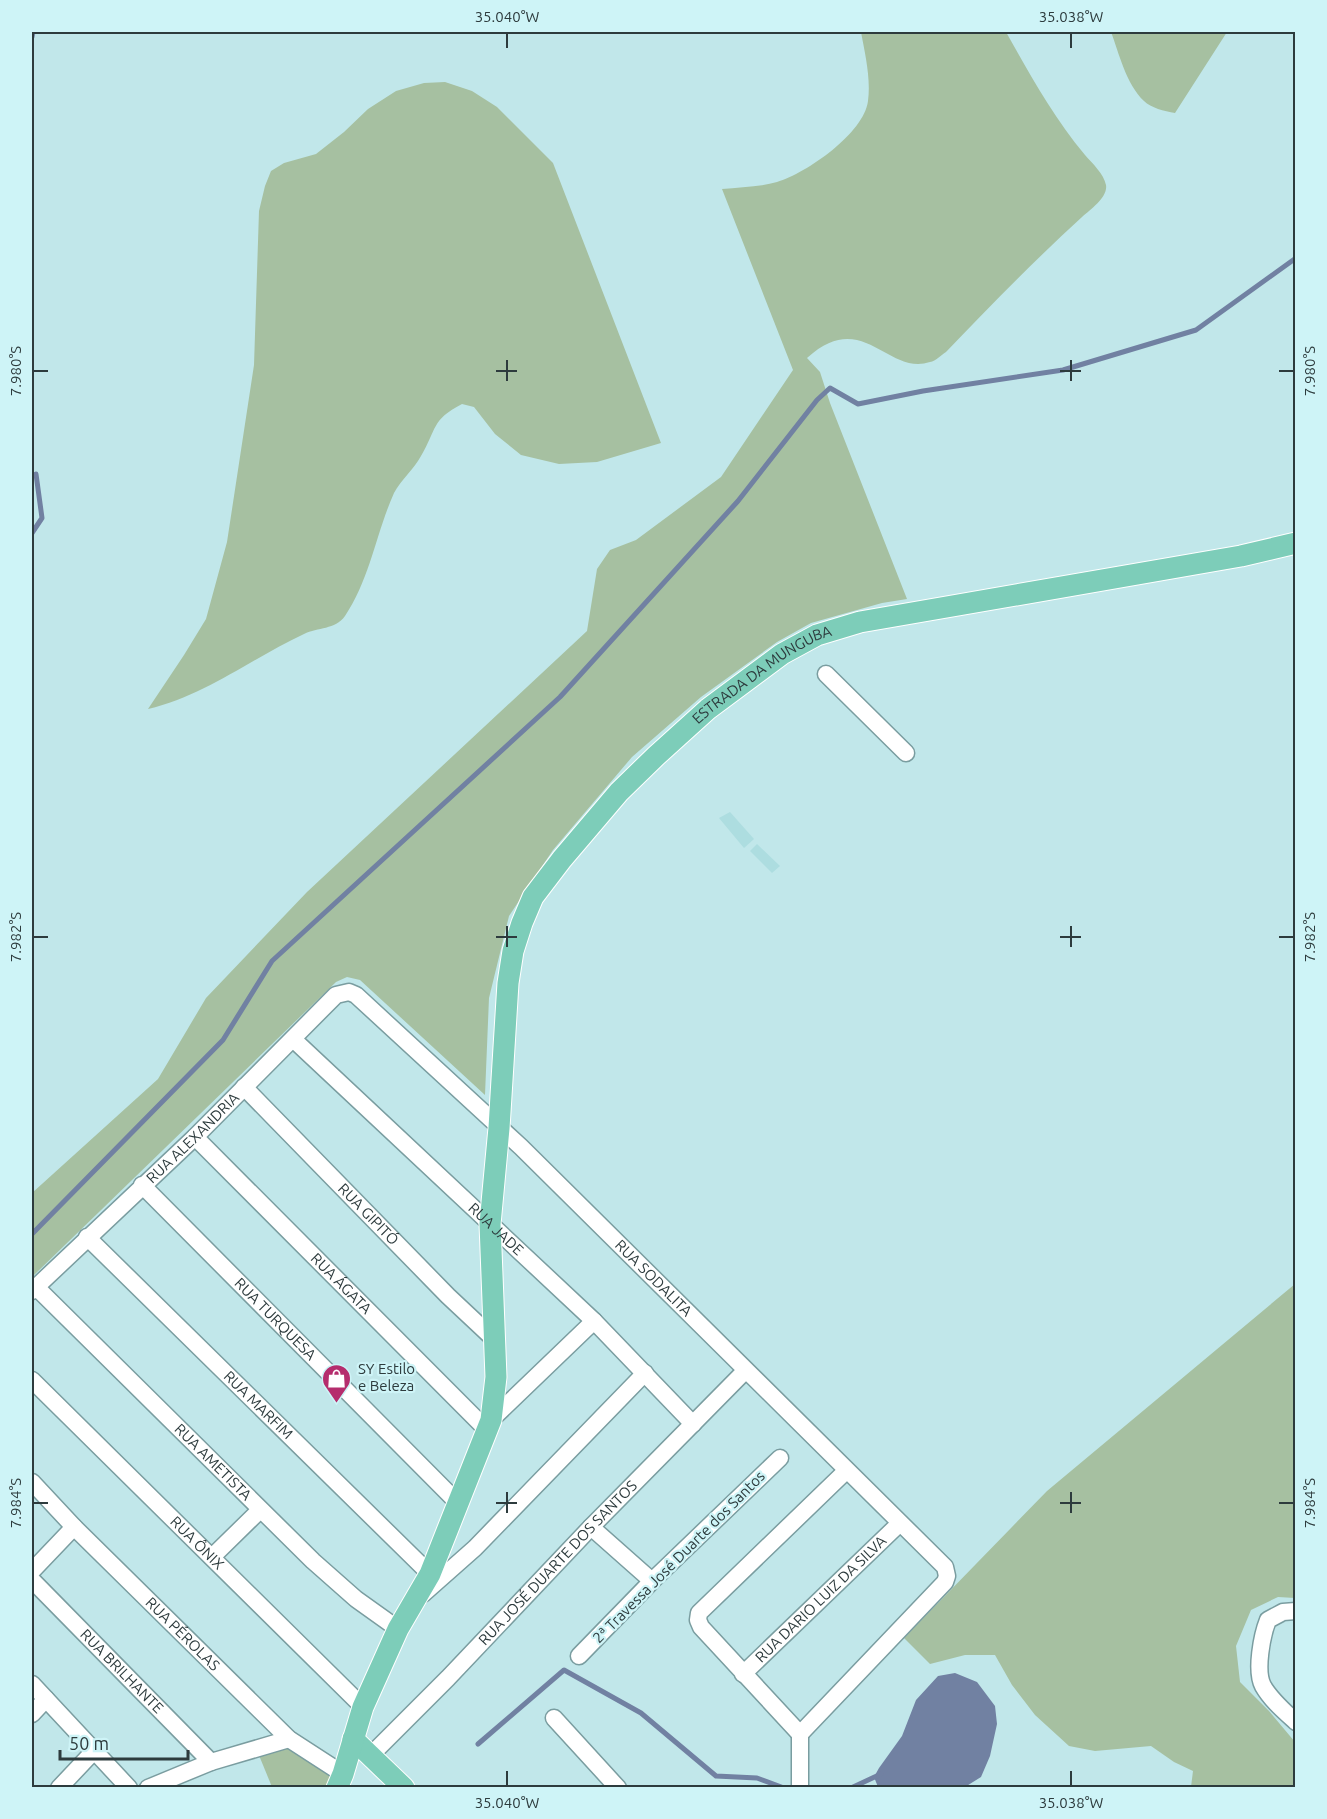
<svg xmlns="http://www.w3.org/2000/svg" width="1327" height="1819" font-family="Ubuntu,sans-serif">
<style>
.built{fill:#addde0}
.green{fill:#a6c0a1}
.water{fill:#7181a2}
.lines{fill:none;stroke-linecap:round;stroke-linejoin:round}
.stream{stroke:#7181a2;stroke-width:5}
.minor-casing{stroke:#7a9da0;stroke-width:19}
.major-casing{stroke:#fff;stroke-width:23}
.minor{stroke:#fff;stroke-width:16}
.major{stroke:#7dcdb9;stroke-width:21}
.ticks{fill:none;stroke:#2d3b3d;stroke-width:2}
.labels{text-anchor:middle;stroke-width:4.5;stroke-linejoin:round;paint-order:stroke}
.street-label{font-size:15px;fill:#2d3b3d;stroke:#cef4f7}
.poi-label{font-size:15px;fill:#2d3b3d;stroke:#cef4f7;text-anchor:start}
.neatline{fill:none;stroke:#2d3b3d;stroke-width:2}
.ticks-label{font-size:15px;text-anchor:middle;fill:#2d3b3d}
</style>
<rect width="100%" height="100%" fill="#c1e7ea"/>
<g class="built">
<path d="M730 812 754 839 744 848 719 818Z"/>
<path d="M757 844 780 866 772 873 750 851Z"/>
</g>
<g class="green">
<path d="M861 32H1006C1031 76 1052 115 1085 155 1092 163 1104 174 1106 185 1108 197 1091 209 1082 217 1035 260 990 306 946 352 941 355 936 361 930 362 887 376 863 307 807 358L820 372 830 403 907 599 882 603 811 623 777 642 701 697 632 757 553 850 509 916 489 998 485 1095 360 980 347 977 336 982 32 1277V1193L158 1079 206 998 307 892 587 631 597 569 610 550 636 540 721 477 793 370 722 189C740 187 760 187 777 182 807 173 864 133 868 101 871 78 865 54 861 32Z"/>
<path d="M1111 32H1227L1175 113C1164 111 1151 108 1144 101 1126 84 1119 53 1111 32Z"/>
<path d="M445 82 472 91 497 107 553 163 661 443 597 462 559 464 521 455 495 434 474 407 462 404C431 420 437 429 421 456 414 469 401 480 394 493 376 533 370 579 345 616 335 630 318 627 304 634 252 658 205 696 148 709L184 655 206 619 227 542 254 365 259 211 265 186 271 171 284 163 316 154 344 132 368 109 396 91 424 83Z"/>
<path d="M1295 1284V1598L1278 1597 1251 1610 1236 1646 1240 1682 1269 1711 1295 1742V1787H1191L1193 1771 1174 1762 1151 1746 1095 1751 1069 1746 1035 1715 1012 1685 995 1655H965L930 1664 904 1638 1047 1491Z"/>
<path d="M289 1739 343 1774 337 1787H272L256 1748Z"/>
</g>
<path class="water" d="M955 1673 977 1682 995 1706 997 1724 990 1756 981 1777 965 1787H878L874 1777 879 1768 902 1736 916 1700 938 1676Z"/>
<g class="lines">
<g class="stream">
<path d="M32 37 33 32"/>
<path d="M32 533 42 518 36 474"/>
<path d="M32 1234 223 1040 272 961 560 697 738 501 817 400 830 388 858 404 923 391 1063 370 1196 330 1296 258"/>
<path d="M478 1744 564 1670 641 1713 716 1776 757 1778 784 1788"/>
<path d="M851 1788 881 1774"/>
</g>
<defs>
<g id="minor">
<path d="M826 674 906 753"/>
<path id="s1" d="M293 1039 594 1321 693 1424"/>
<path id="s2" d="M244 1087 448 1296 496 1341"/>
<path id="s3" d="M195 1137 487 1430"/>
<path id="s4" d="M142 1185 459 1504"/>
<path id="s5" d="M87 1237 430 1574"/>
<path id="s6" d="M36 1287 313 1561 356 1599 398 1629"/>
<path id="s7" d="M32 1291 195 1137 336 995 349 992 356 995 521 1147 945 1567 947 1576 945 1582 800 1734"/>
<path id="s8" d="M32 1380 363 1707"/>
<path d="M491 1420 594 1321"/>
<path id="s9" d="M32 1482 74 1527 289 1739 343 1774"/>
<path d="M591 1527 652 1581"/>
<path d="M212 1557 260 1510"/>
<path d="M32 1571 74 1527"/>
<path id="s10" d="M32 1580 211 1762"/>
<path d="M423 1594 475 1548 645 1373"/>
<path d="M1296 1611 1283 1612 1268 1620C1262 1635 1255 1671 1263 1686 1271 1700 1284 1711 1296 1722"/>
<path d="M579 1656 652 1581 780 1458"/>
<path id="s11" d="M743 1674 899 1524"/>
<path d="M32 1684 129 1788"/>
<path d="M32 1714 46 1699"/>
<path d="M554 1718 618 1788"/>
<path d="M800 1734 701 1627 698 1620 699 1613 846 1471"/>
<path d="M800 1734V1788"/>
<path id="s12" d="M371 1755 448 1678 591 1527 745 1371"/>
<path d="M59 1788 94 1751"/>
<path d="M148 1788 211 1762 289 1739"/>
</g>
<g id="major">
<path d="M353 1739 404 1788"/>
<path id="s13" d="M337 1788 343 1774 363 1707 398 1629 430 1574 491 1420 496 1377 490 1224 499 1128 508 983 513 951 522 923 533 897 562 859 619 792 656 756 708 709 782 654 817 635 860 622 1241 556 1296 543"/>
</g>
</defs>
<use href="#minor" class="minor-casing"/>
<use href="#major" class="major-casing"/>
<use href="#minor" class="minor"/>
<use href="#major" class="major"/>
</g>
<path class="ticks" d="M507 33V48M1071 33V48M507 360V381M1071 360V381M33 371H48M496 371H517M1060 371H1081M1279 371H1294M507 926V947M1071 926V947M33 937H48M496 937H517M1060 937H1081M1279 937H1294M507 1492V1513M1071 1492V1513M33 1503H48M496 1503H517M1060 1503H1081M1279 1503H1294M507 1771V1786M1071 1771V1786"/>
<defs>
<symbol id="shop-pin" viewBox="-11 -11 22 30"><path d="M0 17L-7.5 6A9.5 9.5 0 1 1 7.5 6Z" fill="#b52d6d" stroke="#cef4f7"/><path d="M-5-2.5h2.3a2.7 3.5 0 0 1 5.4 0H5L5.5 6h-11ZM-1.5-2.5h3a1.5 2.3 0 0 0-3 0Z" fill="#fff"/></symbol>
</defs>
<g fill-rule="evenodd">
<use href="#shop-pin" x="320" y="1362" width="33" height="45"/>
</g>
<g class="labels">
<g class="street-label">
<text dy="5" stroke="none"><textPath href="#s13" startOffset="1250">ESTRADA DA MUNGUBA</textPath></text>
<text dy="5" stroke="none"><textPath href="#s7" startOffset="222">RUA ALEXANDRIA</textPath></text>
<text dy="5" stroke="none"><textPath href="#s2" startOffset="178">RUA GIPITÓ</textPath></text>
<text dy="5" stroke="none"><textPath href="#s1" startOffset="278">RUA JADE</textPath></text>
<text dy="5" stroke="none"><textPath href="#s7" startOffset="856">RUA SODALITA</textPath></text>
<text dy="5" stroke="none"><textPath href="#s3" startOffset="207">RUA ÁGATA</textPath></text>
<text dy="5" stroke="none"><textPath href="#s4" startOffset="189">RUA TURQUESA</textPath></text>
<text dy="5" stroke="none"><textPath href="#s5" startOffset="240">RUA MARFIM</textPath></text>
<text dy="5" stroke="none"><textPath href="#s6" startOffset="249">RUA AMETISTA</textPath></text>
<text dy="5" stroke="none"><textPath href="#s8" startOffset="232">RUA ÔNIX</textPath></text>
<text transform="translate(679 1557) rotate(-45)" y="5">2ª Travessa José Duarte dos Santos</text>
<text dy="5" stroke="none"><textPath href="#s12" startOffset="268">RUA JOSÉ DUARTE DOS SANTOS</textPath></text>
<text dy="5" stroke="none"><textPath href="#s11" startOffset="108">RUA DARIO LUIZ DA SILVA</textPath></text>
<text dy="5" stroke="none"><textPath href="#s9" startOffset="214">RUA PÉROLAS</textPath></text>
<text dy="5" stroke="none"><textPath href="#s10" startOffset="128">RUA BRILHANTE</textPath></text>
</g>
<g class="poi-label">
<text x="358" y="1374">SY Estilo<tspan x="358" dy="17">e Beleza</tspan></text>
</g>
</g>
<rect width="1327" height="1819" fill="none" stroke="#cef4f7" stroke-width="66"/>
<path d="M60 1750v9h128v-9" fill="none" stroke="#2d3b3d" stroke-width="3"/>
<text x="69" y="1750" font-size="18" fill="#2d3b3d" stroke="#cef4f7" stroke-width="4.5" paint-order="stroke">50 m</text>
<rect x="33" y="33" width="1261" height="1753" class="neatline"/>
<g class="ticks-label">
<text x="507" y="22">35.040°W</text>
<text x="1071" y="22">35.038°W</text>
<text transform="translate(16 371) rotate(-90)" y="5">7.980°S</text>
<text transform="translate(1310 371) rotate(-90)" y="5">7.980°S</text>
<text transform="translate(16 937) rotate(-90)" y="5">7.982°S</text>
<text transform="translate(1310 937) rotate(-90)" y="5">7.982°S</text>
<text transform="translate(16 1503) rotate(-90)" y="5">7.984°S</text>
<text transform="translate(1310 1503) rotate(-90)" y="5">7.984°S</text>
<text x="507" y="1808">35.040°W</text>
<text x="1071" y="1808">35.038°W</text>
</g>
</svg>
